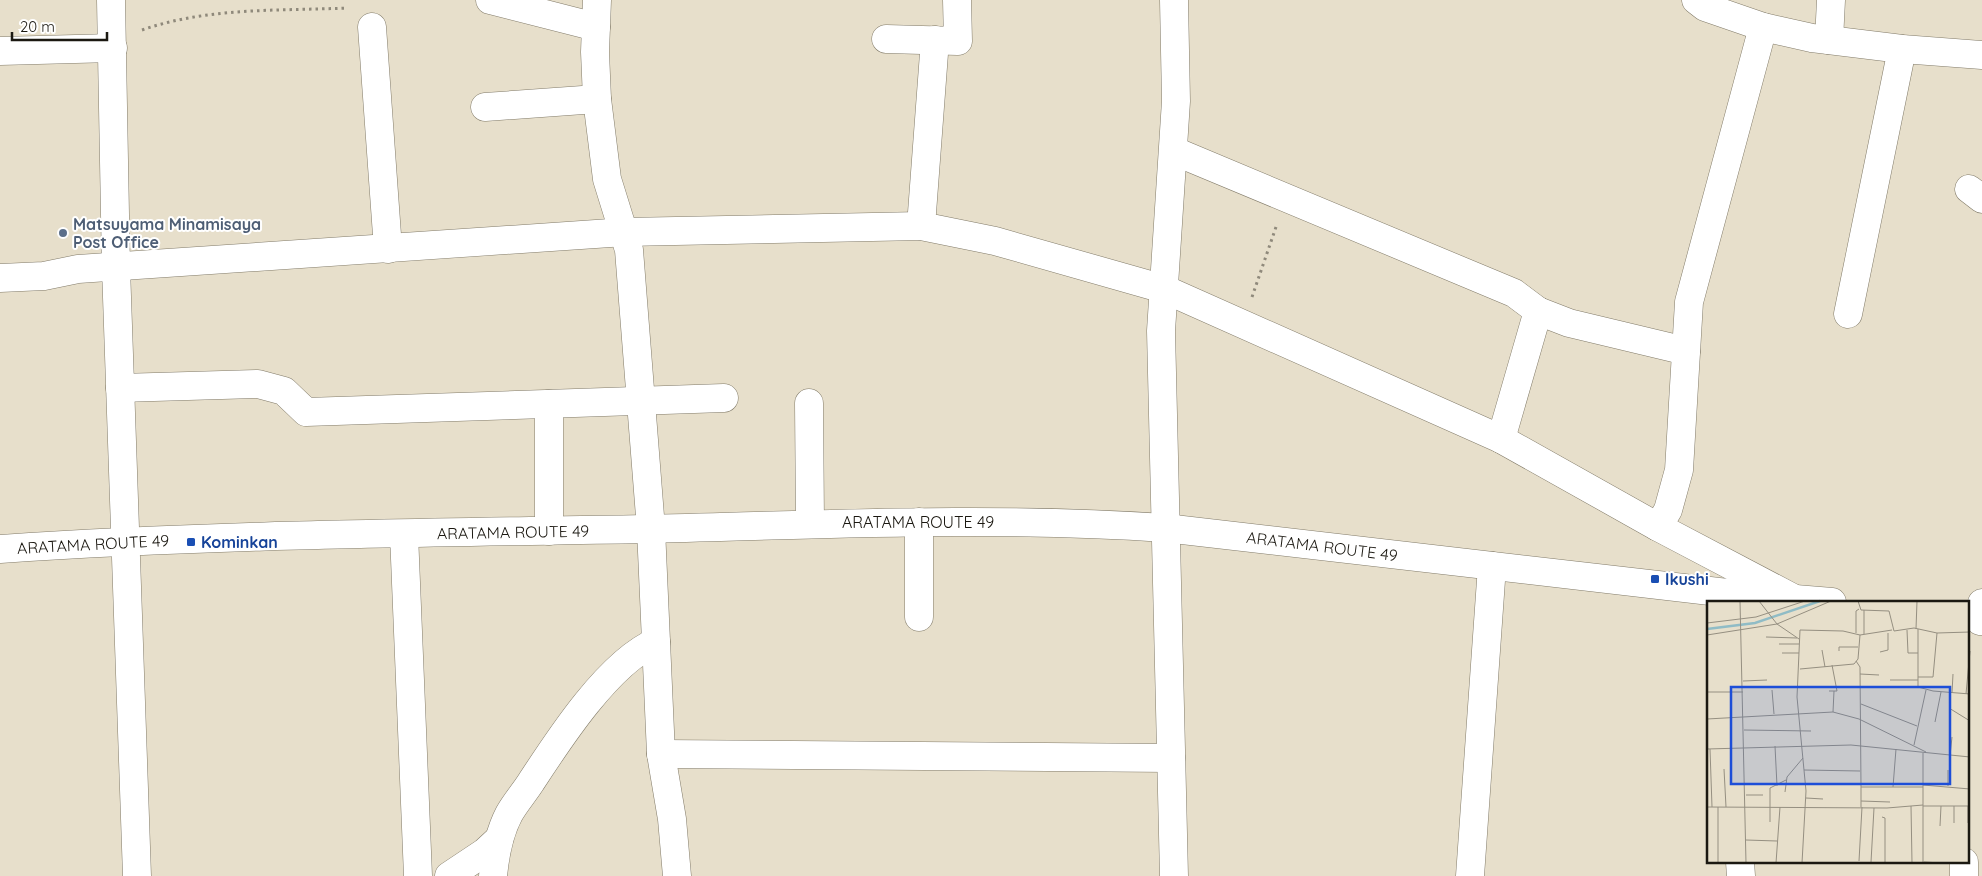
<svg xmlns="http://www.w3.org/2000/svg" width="1982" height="876" font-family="Quicksand,sans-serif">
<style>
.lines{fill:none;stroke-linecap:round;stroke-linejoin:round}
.minor-casing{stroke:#827b69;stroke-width:29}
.path{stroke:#8f897b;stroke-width:3;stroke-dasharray:2.5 4;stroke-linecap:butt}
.minor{stroke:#fff;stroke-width:28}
.service-dot{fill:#5c6f8a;stroke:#fff;stroke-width:2}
.transit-dot{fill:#1a4fb4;stroke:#fff;stroke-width:2}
.labels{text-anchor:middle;stroke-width:4;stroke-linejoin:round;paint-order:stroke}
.service-label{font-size:16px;font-weight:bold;fill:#4e5e75;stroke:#fff;text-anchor:start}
.street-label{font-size:16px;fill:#1b1811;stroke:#fff}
.transit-label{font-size:16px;font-weight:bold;fill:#164399;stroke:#fff;text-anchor:start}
.inset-river{fill:none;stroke:#90bcc6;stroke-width:2.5}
.inset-road{fill:none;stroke:#958f81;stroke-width:1}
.view{fill:#1d4ed8;fill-opacity:0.15;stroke:#1d4ed8;stroke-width:2.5}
.inset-edge{fill:none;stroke:#1b1811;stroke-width:2.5}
</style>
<rect width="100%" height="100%" fill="#e7dfcb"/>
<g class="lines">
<defs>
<g id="minor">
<path d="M111 0 116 268 137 876"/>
<path d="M490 0 596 27"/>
<path d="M597 0 595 52 597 99 607 179 629 250 651 529 661 754 672 819 677 876"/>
<path d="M1174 0 1176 101 1161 331 1174 876"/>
<path d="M1696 0 1705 7 1763 27 1812 38 1902 49 1982 55"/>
<path d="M372 27 388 249"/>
<path d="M886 39 958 41 957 0"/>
<path d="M1829 40 1831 0"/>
<path d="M0 51 113 48"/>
<path d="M485 107 597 99"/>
<path d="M1174 151 1514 293 1538 311 1569 323 1686 351"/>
<path d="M1969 189 1982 199"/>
<path d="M921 226 935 40"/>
<path d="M0 278 44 276 78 269 625 232 921 226 995 241 1164 289 1501 439 1658 527 1791 597"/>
<path d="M1848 314 1902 49"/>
<path d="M120 388 258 384 284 391 306 412 724 398"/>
<path d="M809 403 810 523"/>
<path d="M549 404V531"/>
<path d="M1501 439 1538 311"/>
<path d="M919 522V617"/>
<path d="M1658 527 1668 510 1679 470 1689 302 1763 27"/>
<path d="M404 534 418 876"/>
<path d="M0 549C214 534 429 533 644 529 818 525 991 516 1165 528L1736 594 1832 602"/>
<path d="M1980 621 1982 603"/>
<path d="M661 754 1171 758"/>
<path d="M1740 862 1741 876"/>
<path d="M1964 862V876"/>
<path d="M449 876 485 852 499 839"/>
<path d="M493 876C495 855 499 833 509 814 515 803 524 793 531 782 559 739 609 662 656 642"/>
<path d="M1470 876 1492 566"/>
</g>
</defs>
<use href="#minor" class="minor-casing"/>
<g class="path">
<path d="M142 30C208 7 279 11 348 8"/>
<path d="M1252 297 1276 227"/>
</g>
<use href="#minor" class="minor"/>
</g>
<circle class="service-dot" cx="63" cy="233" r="5"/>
<g class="transit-dot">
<rect x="186" y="537" width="10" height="10" rx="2.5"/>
<rect x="1650" y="574" width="10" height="10" rx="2.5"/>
</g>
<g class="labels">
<g class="service-label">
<text x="73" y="230">Matsuyama Minamisaya<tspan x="73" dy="18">Post Office</tspan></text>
</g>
<g class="street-label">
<text x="918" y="528">ARATAMA ROUTE 49</text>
<text transform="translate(513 532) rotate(-1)" y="6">ARATAMA ROUTE 49</text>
<text transform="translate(93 544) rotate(-3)" y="6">ARATAMA ROUTE 49</text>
<text transform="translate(1322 546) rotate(7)" y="6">ARATAMA ROUTE 49</text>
</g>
<g class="transit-label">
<text x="201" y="548">Kominkan</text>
<text x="1665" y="585">Ikushi</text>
</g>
</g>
<g transform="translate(1707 601)">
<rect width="262" height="262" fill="#e7dfcb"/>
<path class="inset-river" d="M0 28 48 22 113 0"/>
<path class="inset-road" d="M33 0 39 262M52 0 70 23 92 38M151 0 154 9 182 10 187 30 207 27 230 32 263 31M0 22 49 16 98 0M209 28 210 0M211 28V86L226 90 263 93M200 29 201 52H211M149 32V10L152 8M157 33V9M0 34 70 23 124 0M59 36 90 37M72 43H92M115 49 118 66M132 50V46H151M173 51 181 49V32M75 52H92M149 60 153 66 154 186M93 68 147 63 151 58 153 34 185 29M153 73 172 74M211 76H226L230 32M183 79H211M36 80 60 79M65 89 67 113M122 90H130L125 64M0 91H36M245 92 246 73M259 93 263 50M154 103 210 125M242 107 263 120M126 111 127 90M0 118 126 111 152 118 219 151M228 121 234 91M37 129 104 130M207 144 219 89M68 145 70 185M0 148 144 144 263 156M3 148 5 206M243 155 245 136M17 168 19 206M97 169 153 170M241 169V185M216 184 263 188M186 186 189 148M78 191 80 176 96 157M39 194H56M99 197 116 198M154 200 183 201M204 205 205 262M216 205H263M261 205V222M0 206 180 207 216 204M154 206V186H216M175 216 178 217V261M63 221V187L79 179M247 222V205M233 225 234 205M39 239 70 240M152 260 155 206M164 261 167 207M217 261 234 262M11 262V206M69 262 73 206M95 262 99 190 90 96 93 29 136 30 153 34M119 262H216V152"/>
<path class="view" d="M24 86H243V183H24Z"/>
<rect width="262" height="262" class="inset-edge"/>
</g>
<path d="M12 32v8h95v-8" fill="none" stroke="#1b1811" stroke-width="2.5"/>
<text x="20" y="32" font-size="15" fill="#1b1811" stroke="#ffffff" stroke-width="4" paint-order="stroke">20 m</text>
</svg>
